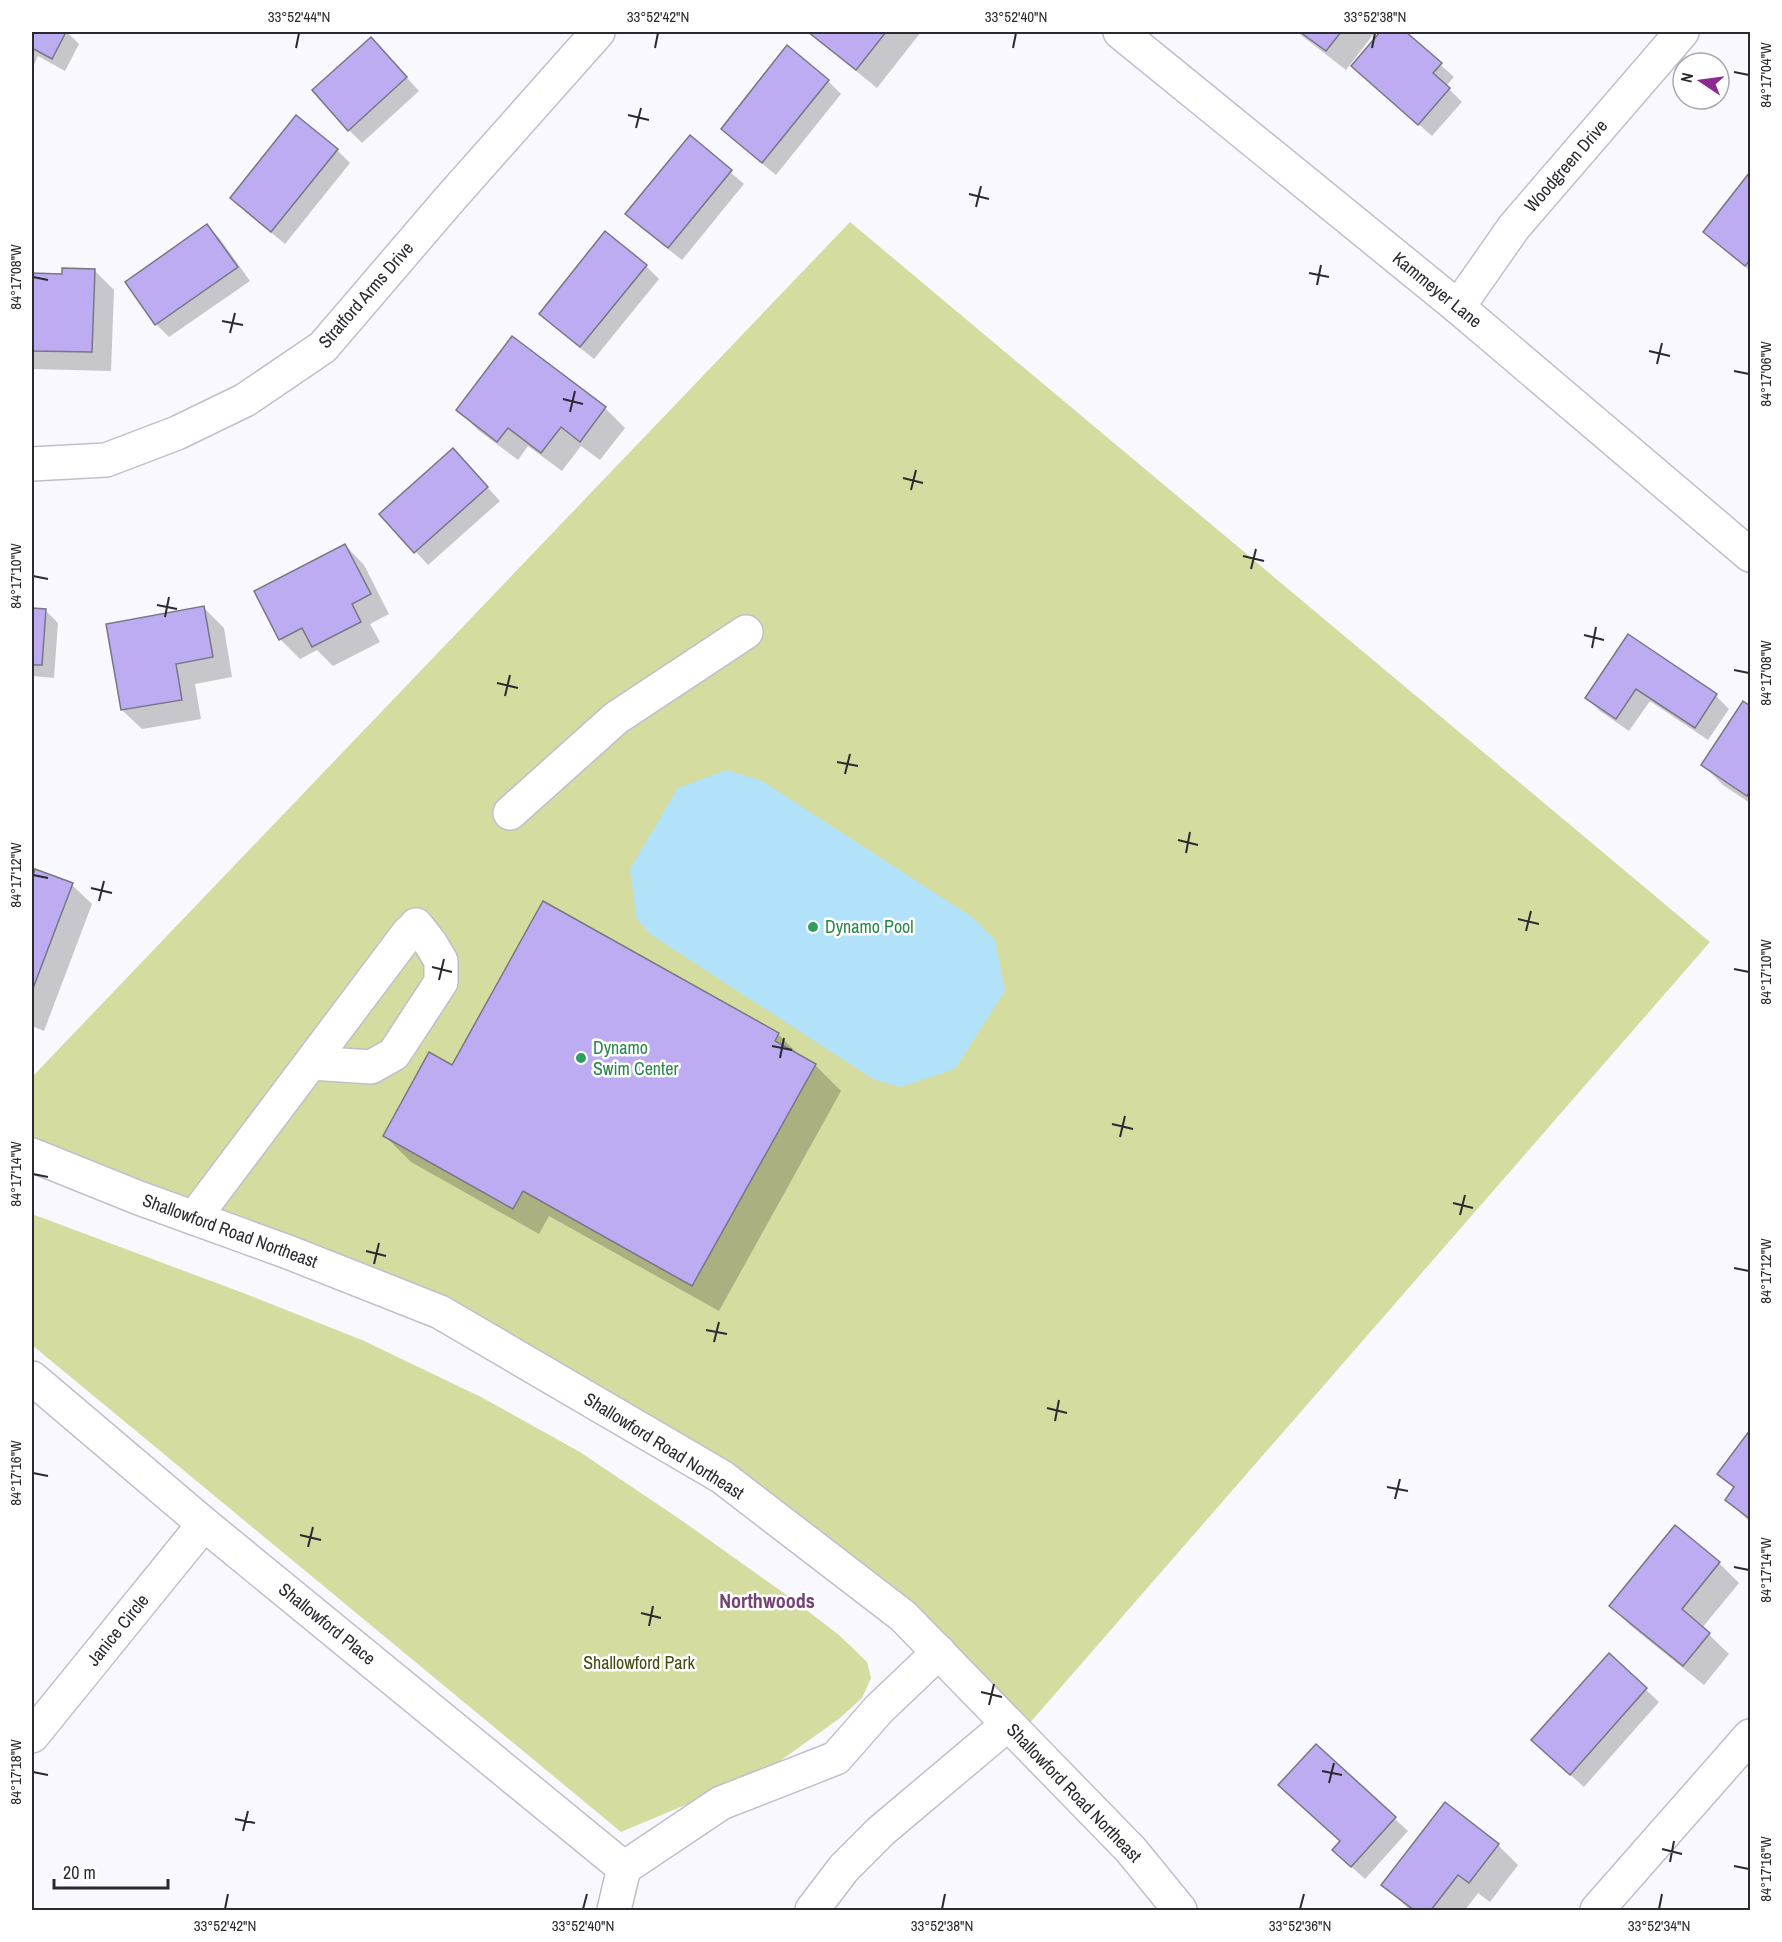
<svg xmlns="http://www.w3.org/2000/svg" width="1782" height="1942" font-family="'Archivo Narrow',sans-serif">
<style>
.green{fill:#d5dca0}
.water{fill:#b1e2fa}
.shadow{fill:#0003}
.building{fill:#beacf3;stroke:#797684;stroke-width:1.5}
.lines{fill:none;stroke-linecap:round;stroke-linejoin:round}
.minor-casing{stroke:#c1becc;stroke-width:36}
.minor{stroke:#fff;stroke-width:33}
.ticks{fill:none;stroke:#2b2a30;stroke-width:2}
.leisure-dot{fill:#2e9e5b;stroke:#fff;stroke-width:2}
.labels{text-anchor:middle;stroke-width:5;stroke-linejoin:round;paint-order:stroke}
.street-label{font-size:18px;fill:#2b2a30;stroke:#fff}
.leisure-label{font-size:18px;fill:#27864d;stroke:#fff;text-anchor:start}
.park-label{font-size:18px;fill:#45490d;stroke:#fff}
.neighbourhood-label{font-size:20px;font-weight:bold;fill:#744275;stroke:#fff}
.neatline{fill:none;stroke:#2b2a30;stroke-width:2}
.ticks-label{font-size:15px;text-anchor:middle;fill:#2b2a30}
</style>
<rect width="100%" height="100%" fill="#f9f8fe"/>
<g class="green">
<path d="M850 222 1710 942 1028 1725 750 1509 386 1293 32 1174V1077Z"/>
<path d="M32 1214 246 1294 362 1340 481 1397 580 1452 684 1522 788 1596 839 1635 867 1662 871 1678 862 1698 840 1718 766 1771 621 1832 32 1345Z"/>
</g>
<path class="water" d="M727 770 762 781 972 917 995 940 1005 991 955 1069 900 1087 873 1079 650 934 637 920 630 869 678 788Z"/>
<g class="shadow">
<path d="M32 32H67L79 44 65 71 38 56 32 69Z"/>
<path d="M808 32H921L877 88Z"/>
<path d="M1297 32H1375L1346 70Z"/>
<path d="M1382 32H1404L1454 77 1446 86 1462 102 1432 136 1353 66Z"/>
<path d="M371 39 419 91 362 143 349 130Z"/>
<path d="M828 81 841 94 776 175 736 142 723 129Z"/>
<path d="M296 117 337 150 350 163 285 244 245 211 232 198Z"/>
<path d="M690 137 744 184 682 260 640 227 627 214Z"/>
<path d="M1750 175V271L1705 232Z"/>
<path d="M207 226 220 239 250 281 169 337 156 324Z"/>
<path d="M646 266 659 279 594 359 554 327 541 314Z"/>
<path d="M94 270 114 290 111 371 32 369V275L63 276Z"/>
<path d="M605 408 625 428 600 460 581 446 562 471 528 446 518 460 478 430 458 410Z"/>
<path d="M453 450 500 501 428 565 381 514Z"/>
<path d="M345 545 364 565 389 614 370 624 380 642 333 666 317 650 300 659 280 639 256 592Z"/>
<path d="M204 608 224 628 232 677 195 684 201 719 142 729 122 710Z"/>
<path d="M32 609 45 610 58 623 54 678 32 676Z"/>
<path d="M1628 636 1716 696 1729 709 1708 740 1650 701 1629 731 1600 711 1587 698Z"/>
<path d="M1743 703 1750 708V803L1723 785 1703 765Z"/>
<path d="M36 871 72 885 92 904 44 1031 32 1026V883Z"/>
<path d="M778 1034 802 1058 815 1065 841 1091 719 1311 549 1216 539 1234 411 1162 385 1136 453 1067Z"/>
<path d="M1750 1433V1522L1727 1500 1735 1489 1719 1474Z"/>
<path d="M1675 1527 1719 1563 1739 1583 1702 1628 1729 1654 1704 1685 1631 1626 1611 1606Z"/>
<path d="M1609 1655 1659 1702 1584 1787 1546 1753Z"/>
<path d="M1316 1746 1408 1831 1365 1879 1347 1863Z"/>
<path d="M1498 1845 1518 1865 1490 1902 1478 1893 1465 1910H1410L1383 1885Z"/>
</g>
<g class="building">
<path d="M32 32H66L52 59 32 48Z"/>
<path d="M808 32H886L856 70Z"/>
<path d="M1300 32H1341L1326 51Z"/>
<path d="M1380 32H1406L1442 63 1433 73 1450 88 1418 125 1351 66Z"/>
<path d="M371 37 407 77 348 131 312 90Z"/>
<path d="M787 45 829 80 762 163 721 129Z"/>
<path d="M296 115 338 149 271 232 230 198Z"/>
<path d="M690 135 732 170 668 248 625 214Z"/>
<path d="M1750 172V260L1745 266 1703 232Z"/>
<path d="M207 224 238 267 155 325 125 282Z"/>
<path d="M605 231 647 265 580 347 539 314Z"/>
<path d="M62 268 95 269 92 352 32 351V273L62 274Z"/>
<path d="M512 336 606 407 580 442 561 427 541 453 508 428 497 442 456 410Z"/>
<path d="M453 448 488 487 414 553 379 514Z"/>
<path d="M345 544 371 594 352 604 361 622 312 647 302 628 279 640 254 591Z"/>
<path d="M204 606 213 657 176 664 182 700 121 710 106 624Z"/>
<path d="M32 608 46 609 42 665H32Z"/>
<path d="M1628 634 1717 694 1695 728 1636 689 1616 719 1585 698Z"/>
<path d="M1743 701 1750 706V791L1747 796 1701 765Z"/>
<path d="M35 869 73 883 32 991V879Z"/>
<path d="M543 901 779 1033 775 1041 816 1064 692 1286 523 1191 513 1209 383 1136 429 1052 452 1065Z"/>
<path d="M1750 1430V1519L1725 1500 1734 1487 1717 1474Z"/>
<path d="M1675 1525 1720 1562 1682 1609 1710 1633 1683 1666 1609 1606Z"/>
<path d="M1609 1653 1647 1688 1570 1775 1531 1740Z"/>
<path d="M1316 1744 1396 1817 1351 1867 1332 1850 1340 1841 1278 1785Z"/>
<path d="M1445 1802 1499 1844 1469 1883 1458 1875 1431 1910H1414L1381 1885Z"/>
</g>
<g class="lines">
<defs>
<g id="minor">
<path d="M1120 32 1458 307 1750 555"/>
<path d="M1458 307 1514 227 1682 32"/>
<path d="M32 464 106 460 177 433 245 400 323 347 448 201 598 32"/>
<path d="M510 813 616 718 746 632"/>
<path d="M311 1063 371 1067 394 1054 441 982V961L431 944 416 925"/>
<path d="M32 1155 139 1198 288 1252 440 1312 722 1477 903 1616 1131 1850 1180 1910"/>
<path d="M194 1218 409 932"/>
<path d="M32 1378 204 1524 624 1868"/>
<path d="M32 1736 204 1524"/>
<path d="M614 1910 624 1868 721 1803 836 1758 879 1709 939 1652"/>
<path d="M812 1910 844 1868 881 1831 1008 1724"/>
<path d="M1597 1910 1750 1736"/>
</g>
</defs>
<use href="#minor" class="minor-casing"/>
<use href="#minor" class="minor"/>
</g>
<path class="ticks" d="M296 48 299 33M655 48 658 33M1013 48 1016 33M1372 48 1375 33M1734 72 1749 75M628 115 649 120M636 128 641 108M969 194 989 199M976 207 981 186M1309 273 1329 277M33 277 48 280M1317 285 1321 265M222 321 243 325M230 333 235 313M1649 351 1670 356M1657 364 1662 343M1734 371 1749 374M563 399 583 404M570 412 575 391M903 478 923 483M911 490 916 470M1243 556 1264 561M1251 569 1256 549M33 576 48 579M157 605 177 609M165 617 169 597M1584 635 1604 640M1592 648 1596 627M1734 670 1749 673M497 683 518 688M505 696 510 675M837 762 858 766M845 774 850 754M1178 840 1198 845M1186 853 1190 832M33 875 48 878M91 888 112 893M99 901 104 881M1518 919 1539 924M1526 931 1531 911M432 967 452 972M1734 969 1749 972M439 980 444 959M772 1046 792 1050M780 1058 784 1038M1112 1124 1133 1129M1120 1137 1125 1116M33 1174 48 1177M1453 1203 1473 1208M1460 1215 1465 1195M366 1251 386 1256M374 1264 379 1243M1734 1268 1749 1271M706 1330 727 1334M714 1342 719 1322M1047 1408 1067 1413M1055 1421 1059 1400M33 1473 48 1476M1387 1487 1408 1491M1395 1499 1400 1479M300 1535 321 1540M308 1547 313 1527M1734 1567 1749 1570M641 1613 661 1618M649 1626 653 1606M981 1692 1002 1697M989 1705 994 1684M1322 1771 1342 1775M33 1772 48 1775M1329 1783 1334 1763M235 1819 255 1823M243 1831 248 1811M1662 1849 1682 1854M1670 1862 1674 1841M1734 1866 1749 1869M225 1909 228 1894M583 1909 587 1894M942 1909 945 1894M1300 1909 1304 1894M1659 1909 1662 1894"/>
<g class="leisure-dot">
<circle cx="813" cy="927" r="6"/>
<circle cx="581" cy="1058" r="6"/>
</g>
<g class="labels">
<g class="street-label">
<text transform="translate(1566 166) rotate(-49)" y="6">Woodgreen Drive</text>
<text transform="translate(1437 290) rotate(39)" y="6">Kammeyer Lane</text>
<text transform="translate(366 295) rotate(-49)" y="6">Stratford Arms Drive</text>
<text transform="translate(230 1231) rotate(20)" y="6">Shallowford Road Northeast</text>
<text transform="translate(664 1446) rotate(32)" y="6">Shallowford Road Northeast</text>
<text transform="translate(327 1624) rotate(39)" y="6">Shallowford Place</text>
<text transform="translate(118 1630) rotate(-51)" y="6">Janice Circle</text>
<text transform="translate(1074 1793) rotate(46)" y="6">Shallowford Road Northeast</text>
</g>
<g class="leisure-label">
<text x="825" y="933">Dynamo Pool</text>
<text x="593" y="1054">Dynamo<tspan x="593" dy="21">Swim Center</tspan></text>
</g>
<g class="park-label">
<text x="639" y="1669">Shallowford Park</text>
</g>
<g class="neighbourhood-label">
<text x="767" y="1608">Northwoods</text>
</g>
</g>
<rect width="1782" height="1942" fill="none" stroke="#ffffff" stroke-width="66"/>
<g transform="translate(1701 81) rotate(283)"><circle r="28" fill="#ffffff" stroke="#aaaaac" stroke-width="1.5"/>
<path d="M0-4.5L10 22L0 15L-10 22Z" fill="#8c2990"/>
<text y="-9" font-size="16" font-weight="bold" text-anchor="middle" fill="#2b2a30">N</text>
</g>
<path d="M54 1879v9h114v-9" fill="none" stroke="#2b2a30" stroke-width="3"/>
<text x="63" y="1879" font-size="18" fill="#2b2a30" stroke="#ffffff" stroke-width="4.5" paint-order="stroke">20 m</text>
<rect x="33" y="33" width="1716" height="1876" class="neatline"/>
<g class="ticks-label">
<text x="299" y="22">33°52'44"N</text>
<text x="658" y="22">33°52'42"N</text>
<text x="1016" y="22">33°52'40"N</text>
<text x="1375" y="22">33°52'38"N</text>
<text transform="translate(1766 75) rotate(-90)" y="5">84°17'04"W</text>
<text transform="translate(16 277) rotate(-90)" y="5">84°17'08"W</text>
<text transform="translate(1766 374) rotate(-90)" y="5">84°17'06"W</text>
<text transform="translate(16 576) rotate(-90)" y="5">84°17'10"W</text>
<text transform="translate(1766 673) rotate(-90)" y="5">84°17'08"W</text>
<text transform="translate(16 875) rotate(-90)" y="5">84°17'12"W</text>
<text transform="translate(1766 972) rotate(-90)" y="5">84°17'10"W</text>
<text transform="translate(16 1174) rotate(-90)" y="5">84°17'14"W</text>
<text transform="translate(1766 1271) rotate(-90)" y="5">84°17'12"W</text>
<text transform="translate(16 1473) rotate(-90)" y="5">84°17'16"W</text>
<text transform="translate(1766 1570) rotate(-90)" y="5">84°17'14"W</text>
<text transform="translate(16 1772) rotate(-90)" y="5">84°17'18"W</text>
<text transform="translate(1766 1869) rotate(-90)" y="5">84°17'16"W</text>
<text x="225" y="1931">33°52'42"N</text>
<text x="583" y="1931">33°52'40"N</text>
<text x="942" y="1931">33°52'38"N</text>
<text x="1300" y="1931">33°52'36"N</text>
<text x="1659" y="1931">33°52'34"N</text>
</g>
</svg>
